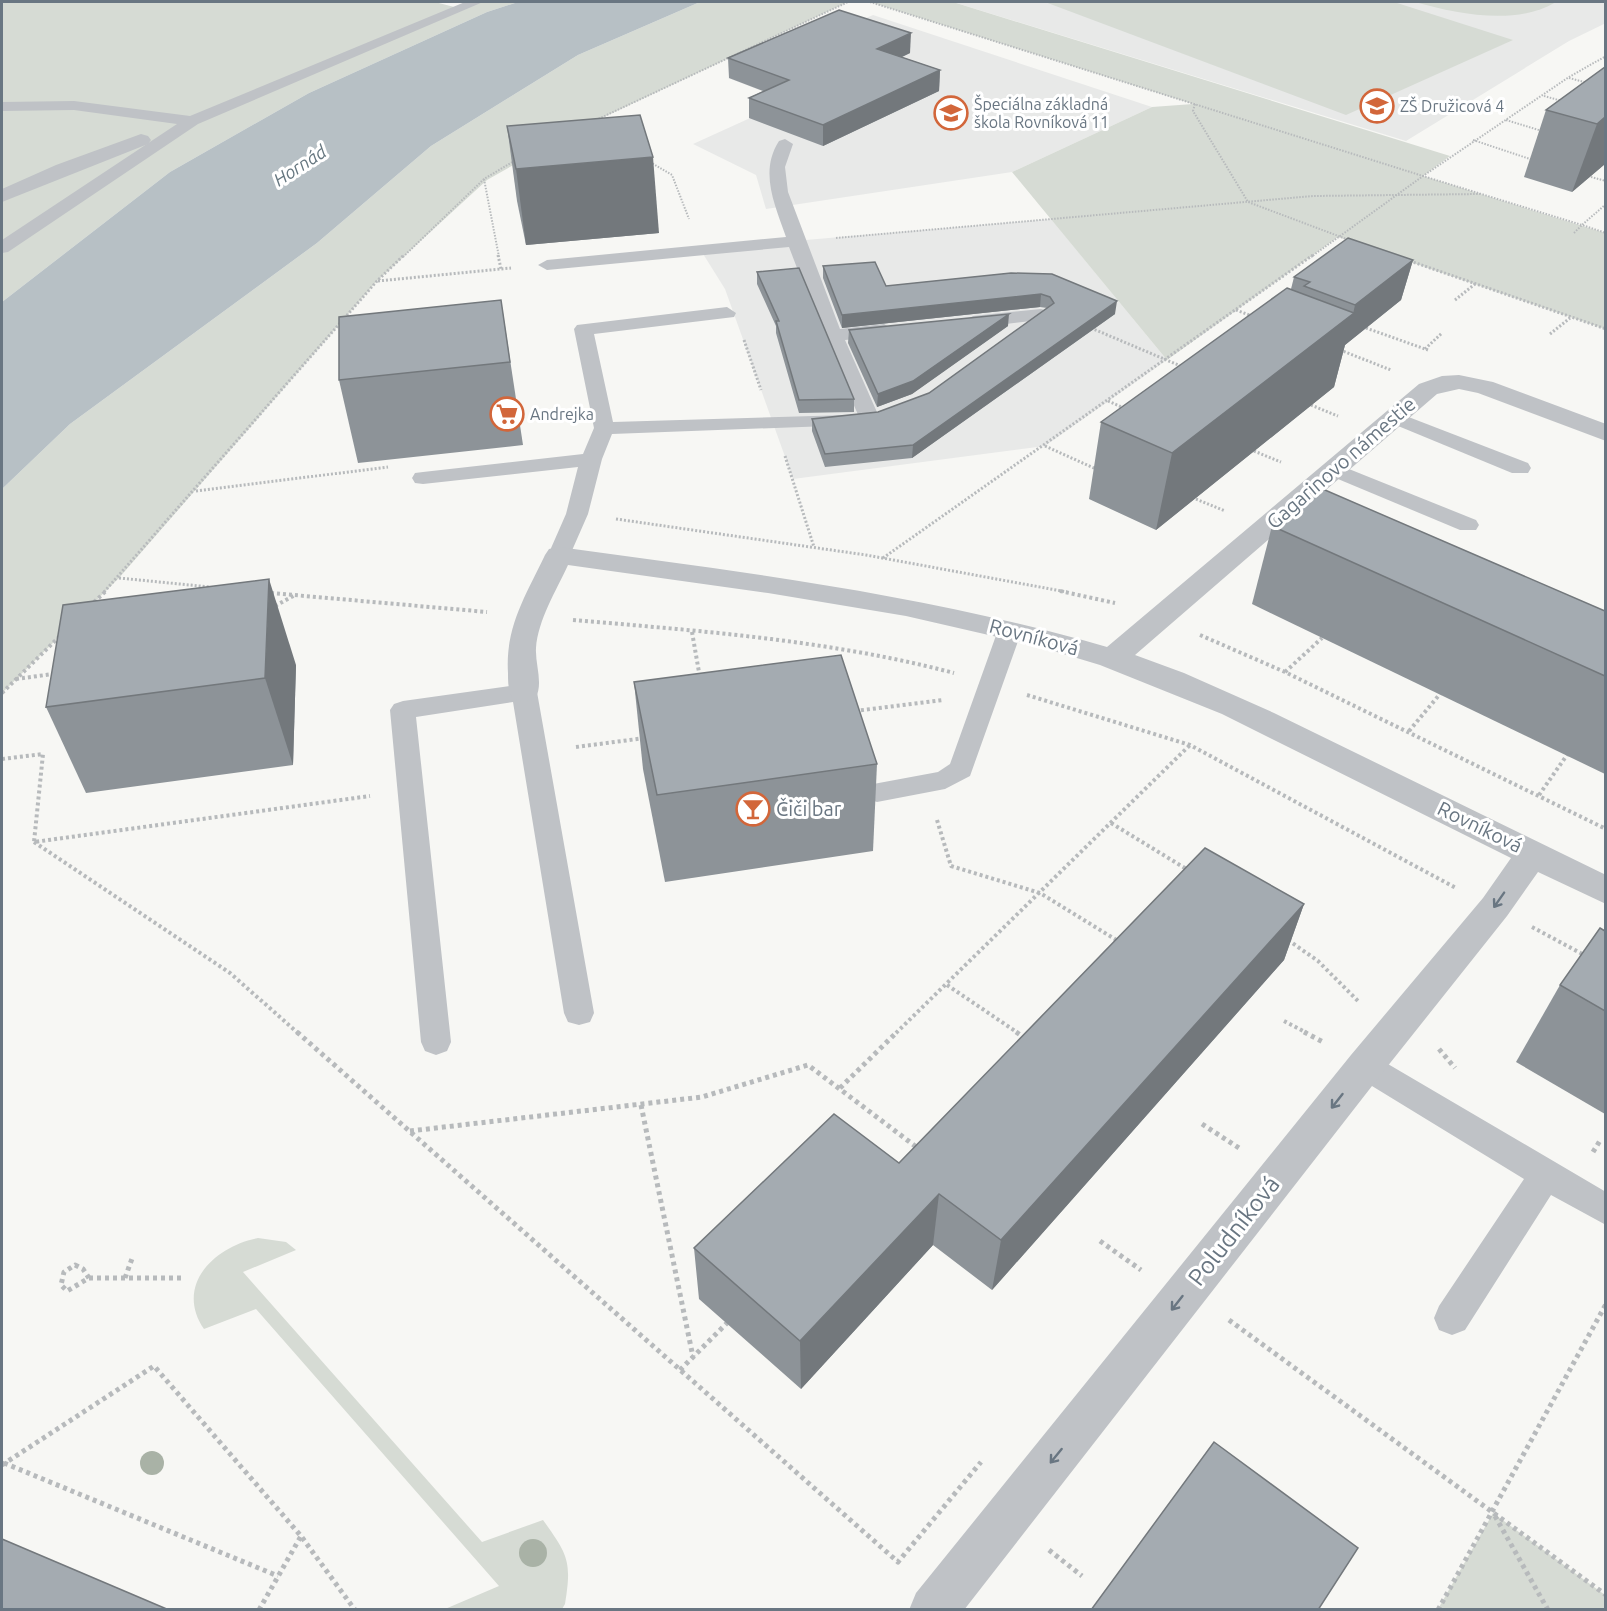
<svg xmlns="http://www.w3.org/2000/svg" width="1607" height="1611" font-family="Ubuntu,sans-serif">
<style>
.built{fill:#e8e9e8}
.green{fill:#d6dbd4}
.water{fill:#b7c0c5}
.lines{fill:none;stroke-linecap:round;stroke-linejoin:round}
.path-far3{stroke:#b7babc;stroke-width:2;stroke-dasharray:1.5 1.5;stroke-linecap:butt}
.path-far2{stroke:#b7babc;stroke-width:3;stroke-dasharray:2 2;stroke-linecap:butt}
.path-far1{stroke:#b7babc;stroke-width:4;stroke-dasharray:3 3;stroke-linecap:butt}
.path{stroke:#b7babc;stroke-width:5;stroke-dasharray:4 4;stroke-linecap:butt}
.service{fill:#bfc2c6;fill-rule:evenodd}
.minor{fill:#bfc2c6;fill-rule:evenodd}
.tree{fill:#a9b2a6}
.wall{fill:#8d9398}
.shaded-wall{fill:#73787c}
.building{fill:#a4abb1;stroke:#73787c;stroke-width:1.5}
.oneway{stroke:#697682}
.labels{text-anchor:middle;stroke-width:6;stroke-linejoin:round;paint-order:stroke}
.far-poi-label{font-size:16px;fill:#697682;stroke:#fff;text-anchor:start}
.far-water-label{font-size:18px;font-style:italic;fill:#65767f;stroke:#fff}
.street-label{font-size:20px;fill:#697682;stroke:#fff}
.poi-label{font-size:20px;fill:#697682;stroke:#fff;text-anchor:start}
.near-street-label{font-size:24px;fill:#697682;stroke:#fff}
</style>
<rect width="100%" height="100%" fill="#f7f7f4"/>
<g class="built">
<path d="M953 2H1605L1606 23 1569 41 1406 141Z"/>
<path d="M873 15 1152 107 1012 172 766 209 756 175 693 144 788 101 728 78Z"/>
<path d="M1051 219 1167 360 1045 446 793 479 725 289 700 249Z"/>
</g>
<g class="green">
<path d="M2 2H435L458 8 476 2H518L487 12 309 93 170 172 2 302Z"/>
<path d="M700 2H848L568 134 487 180 377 281 119 578 2 693V489L70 424 317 243 431 146 578 55Z"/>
<path d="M870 2H953L1450 156 1423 176 1605 233V329L1338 237 1167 360 1012 172 1152 107 1193 104Z"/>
<path d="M1045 2H1394L1513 40 1346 115Z"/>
<path d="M1415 2H1556C1517 26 1457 14 1415 2Z"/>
<path d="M258 1238 286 1242 296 1250 243 1272 482 1542 543 1520C568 1555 572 1561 565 1604L562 1609H445L499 1586 256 1309 204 1329C174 1285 215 1246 258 1238Z"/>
<path d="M1493 1513 1605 1595V1609H1438Z"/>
</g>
<path class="water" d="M518 2H700L578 55 431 146 317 243 70 424 2 489V302L170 172 309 93 487 12Z"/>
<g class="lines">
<g class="path-far3">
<path d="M870 2 1423 176 1311 257"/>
<path d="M1569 78 1588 83"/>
<path d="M1544 96 1562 101"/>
<path d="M1195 104 1193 111 1248 202 1349 240"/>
<path d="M596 120 848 2"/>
<path d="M1506 120 1542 131"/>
<path d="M1473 140 1533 160"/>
<path d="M650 162 672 175 689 219"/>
<path d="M1591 177 1606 181"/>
<path d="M484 179 499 257"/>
<path d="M1606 204 1582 225 1606 233"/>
<path d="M1574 233 1582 225 1423 176 1569 77 1606 56"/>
<path d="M836 238 1313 196 1480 194"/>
<path d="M403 257 484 179 514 161"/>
</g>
<g class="path-far2">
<path d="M498 255 501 269"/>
<path d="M1410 261 1606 329"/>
<path d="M378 281 511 268"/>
<path d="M1455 300 1475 284"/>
<path d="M1236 310 1252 316"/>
<path d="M1091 328 1183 367"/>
<path d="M1366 328 1428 350"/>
<path d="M1550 334 1570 318"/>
<path d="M744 340 761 390"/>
<path d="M1425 349 1442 333"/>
<path d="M1340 350 1391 370"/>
<path d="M1108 401 1124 408"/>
<path d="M1311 405 1338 416"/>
<path d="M1045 446 1096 469"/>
<path d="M1254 451 1281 462"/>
<path d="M785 456 814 547"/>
<path d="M196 491 388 467"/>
<path d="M1196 499 1225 511"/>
<path d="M616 519 866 555 1067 592"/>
<path d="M883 558 1313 255"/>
<path d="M119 578 210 587"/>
<path d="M104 592 377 281 404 255"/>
</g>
<g class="path-far1">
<path d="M1060 591 1115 603"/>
<path d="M271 593 487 612"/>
<path d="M94 602 106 591"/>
<path d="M275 606 295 595"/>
<path d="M573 620C701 631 829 640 954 673"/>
<path d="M692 632 700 678"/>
<path d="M1200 635 1285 672 1606 829"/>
<path d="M1285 672 1322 638"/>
<path d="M16 679 53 674"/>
<path d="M2 693 59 637"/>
<path d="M1027 695 1190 745 1456 888"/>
<path d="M855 711 943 700"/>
<path d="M1409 731 1440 694"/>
<path d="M576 747 645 738"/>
<path d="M2 759 43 754 34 842 370 796"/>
<path d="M1539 795 1567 755"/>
<path d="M937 820 951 866 1040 893 1118 941"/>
<path d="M1111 823 1188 870"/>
<path d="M34 842 230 973 298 1033"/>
<path d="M1532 927 1586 956"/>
<path d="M1288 940 1318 961 1359 1002"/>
<path d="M947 985 1018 1033"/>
<path d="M1284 1021 1307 1033"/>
<path d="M896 1033 1190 745"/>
</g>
<g class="path">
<path d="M297 1032 898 1562 981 1462"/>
<path d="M1016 1032 1025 1038"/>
<path d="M1304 1032 1325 1043"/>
<path d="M1439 1049 1455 1068"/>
<path d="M840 1088 897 1032"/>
<path d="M641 1105 693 1357"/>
<path d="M1202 1124 1239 1148"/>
<path d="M410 1131 702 1097 808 1065 919 1149"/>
<path d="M1593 1152 1601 1139"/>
<path d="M1100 1241 1141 1270"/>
<path d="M75 1265 83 1269 89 1278 67 1291 61 1285 64 1272Z"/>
<path d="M89 1278H182"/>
<path d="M125 1278 133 1256"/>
<path d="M1229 1320 1606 1595"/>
<path d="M680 1370 727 1323"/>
<path d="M4 1463 278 1576"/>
<path d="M2 1465 154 1366 301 1536 355 1610"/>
<path d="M1495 1516 1548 1610"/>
<path d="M1049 1550 1082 1576"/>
<path d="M259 1610 301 1536"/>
<path d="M1438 1610 1606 1304"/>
</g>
<g class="service">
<path d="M465 2H483L198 124 8 252 2 253V240L177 124 74 110 2 111V102L74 101 190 116Z"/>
<path d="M785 139 793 144 785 167 788 192 840 329 884 324 894 330 884 336 845 340 880 419 877 423H863L860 419 823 336 789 247 547 270 538 265 547 260 786 237C775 205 759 172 779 141Z"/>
<path d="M727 307 736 313 734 317 594 334 613 422 848 415 855 417 858 421 855 425 612 434 602 459 588 514 570 555 567 560H551L548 555 566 514 578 467 423 484 415 483 412 478 415 473 423 472 583 454 594 428 574 329 577 325Z"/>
<path d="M1041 309 1048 311 1050 315 1048 319 973 328 964 322 973 316Z"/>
<path d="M1393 411 1528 463 1531 468 1528 473H1512L1386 421 1383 417 1386 413Z"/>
<path d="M1334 463 1476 520 1479 525 1476 530H1460L1326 474 1323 469 1326 464Z"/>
<path d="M1010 622 1019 625 1022 630 970 776 945 789 877 802 868 799 864 792 868 785 938 772 950 764 998 630 1001 625Z"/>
<path d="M524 684 533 686 537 692 594 1013 590 1022 579 1025 568 1022 564 1013 513 702 416 717 451 1042 447 1051 436 1055 425 1051 421 1042 390 710 394 704 403 701Z"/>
<path d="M1365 1053 1376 1057 1606 1192V1225L1551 1195 1465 1330 1452 1335 1439 1330 1434 1318 1439 1306 1524 1179 1354 1075 1349 1066 1354 1057Z"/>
</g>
<g class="minor">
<path d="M141 134 148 136 151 140 148 144 2 202V189L56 165Z"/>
<path d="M1459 375 1493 382 1606 424V441L1478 393 1459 389 1437 394 1135 655 1184 673 1274 713 1606 875V904L1538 872 1507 916 1379 1077 964 1610H909L916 1593 1351 1055 1483 898 1511 858 1222 714 1100 665 1037 646 906 616 768 593 568 565C556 591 538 620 536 648 535 665 544 684 535 699L524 702 513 699C508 691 508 683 508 673 505 627 526 595 545 555L549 549 559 547C744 572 928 595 1107 647L1419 384 1442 376Z"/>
</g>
</g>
<g class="tree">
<circle cx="152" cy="1463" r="12"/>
<circle cx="533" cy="1553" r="14"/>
</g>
<g class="wall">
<path d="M910 53 902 57 940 70 939 91 823 146 749 118V98L763 91 729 78 728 58Z"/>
<path d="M1605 67V164L1572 192 1524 177 1546 110Z"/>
<path d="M507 126 659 233 526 245 517 201Z"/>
<path d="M1413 260 1401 300 1345 345 1334 387 1156 530 1089 499 1101 422 1291 289 1294 277Z"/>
<path d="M823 266 886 286 1011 273 1115 314 912 458 825 467 812 431V419L878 412 929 393 1047 308 1040 307 842 328 823 278Z"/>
<path d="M757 272 854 399V412L799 413 776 333V326L757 284Z"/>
<path d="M501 300 523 445 358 463 339 380Z"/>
<path d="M1008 326 912 394 877 407 848 343 849 330Z"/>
<path d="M1272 526 1605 611V774L1252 604Z"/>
<path d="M296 665 293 765 86 793 46 707Z"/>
<path d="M634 682 877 764 873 851 665 882 643 769Z"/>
<path d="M1304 904 1284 960 992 1290 933 1245 801 1389 699 1299 694 1248 899 1163Z"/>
<path d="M1605 931V1114L1516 1062 1560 985Z"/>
</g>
<g class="shaded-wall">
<path d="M911 33 910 53 876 69 877 49Z"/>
<path d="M940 70 939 91 823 146V125Z"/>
<path d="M1605 117V164L1572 192 1597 124Z"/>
<path d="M653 157 659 233 526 245 516 169Z"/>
<path d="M1413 260 1401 300 1345 345 1334 387 1156 530 1172 453 1353 314 1355 305Z"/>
<path d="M1041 294 1040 307 842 328V315Z"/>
<path d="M1117 301 1115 314 912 458 913 445Z"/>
<path d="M1009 314 1008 326 912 394 877 407 878 394Z"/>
<path d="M269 579 296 665 293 765 265 678Z"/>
<path d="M1304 904 1284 960 992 1290 1001 1240Z"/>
<path d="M939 1194 933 1245 801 1389 800 1341Z"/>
</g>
<g class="building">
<path d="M839 10 911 33 877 49 940 70 823 125 749 98 789 80 728 58Z"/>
<path d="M1605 67V117L1597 124 1546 110Z"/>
<path d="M640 115 653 157 516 169 507 126Z"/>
<path d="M1348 238 1413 260 1355 305 1304 286 1310 282 1294 277Z"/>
<path d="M875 262 886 286 1011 273 1052 274 1117 301 913 445 825 454 812 419 878 412 929 393 1054 303 1050 297 1041 294 842 315 823 266Z"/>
<path d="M799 268 854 399 799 400 776 321H779L757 272Z"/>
<path d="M1287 288 1354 313 1172 453 1101 422Z"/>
<path d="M501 300 510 362 339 380V317Z"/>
<path d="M1009 314 913 381 878 394 849 330Z"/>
<path d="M1318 487 1605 611V676L1272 526Z"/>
<path d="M269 579 265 678 46 707 63 605Z"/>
<path d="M841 655 877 764 657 795 634 682Z"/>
<path d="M1205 848 1304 904 1001 1240 939 1194 800 1341 694 1248 834 1114 899 1163Z"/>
<path d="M1600 928 1605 931V1011L1560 985Z"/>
<path d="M1214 1442 1358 1548 1318 1610H1091Z"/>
<path d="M2 1539 169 1610H2Z"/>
</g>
<defs><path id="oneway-shaft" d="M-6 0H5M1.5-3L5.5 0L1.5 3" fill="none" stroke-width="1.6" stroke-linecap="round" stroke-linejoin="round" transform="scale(1.5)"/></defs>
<g class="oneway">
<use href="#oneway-shaft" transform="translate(1499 900) rotate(125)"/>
<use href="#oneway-shaft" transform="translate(1337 1101) rotate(128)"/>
<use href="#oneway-shaft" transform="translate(1177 1303) rotate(128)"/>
<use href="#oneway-shaft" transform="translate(1056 1456) rotate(129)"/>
</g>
<defs>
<symbol id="school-ring" viewBox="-11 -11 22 22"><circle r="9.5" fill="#fff" stroke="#d2663a" stroke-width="1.5"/><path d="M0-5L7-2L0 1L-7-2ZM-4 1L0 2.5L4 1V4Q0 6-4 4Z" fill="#d2663a"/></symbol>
<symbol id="supermarket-ring" viewBox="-11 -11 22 22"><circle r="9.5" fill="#fff" stroke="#d2663a" stroke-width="1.5"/><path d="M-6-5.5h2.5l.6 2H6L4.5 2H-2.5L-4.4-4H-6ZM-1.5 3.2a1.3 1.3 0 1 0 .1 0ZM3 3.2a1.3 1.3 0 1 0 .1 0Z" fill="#d2663a"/></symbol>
<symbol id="bar-ring" viewBox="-11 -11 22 22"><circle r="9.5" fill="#fff" stroke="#d2663a" stroke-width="1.5"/><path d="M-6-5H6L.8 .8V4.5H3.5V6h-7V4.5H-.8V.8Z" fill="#d2663a"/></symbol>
</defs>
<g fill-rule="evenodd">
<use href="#school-ring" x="1358" y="87" width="38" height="38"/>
<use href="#school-ring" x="932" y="94" width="38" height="38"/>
<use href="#supermarket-ring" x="488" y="395" width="38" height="38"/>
<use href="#bar-ring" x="734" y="790" width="38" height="38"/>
</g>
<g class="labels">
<g class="far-poi-label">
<text x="974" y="110">Špeciálna základná<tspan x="974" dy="18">škola Rovníková 11</tspan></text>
<text x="1400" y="112">ZŠ Družicová 4</text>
<text x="530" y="420">Andrejka</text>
</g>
<g class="far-water-label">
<text transform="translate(300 166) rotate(-33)" y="6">Hornád</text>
</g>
<g class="street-label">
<text transform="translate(1341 463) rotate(-41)" y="7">Gagarinovo námestie</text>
<text transform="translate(1034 637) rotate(15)" y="7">Rovníková</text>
<text transform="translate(1480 827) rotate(26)" y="7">Rovníková</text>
</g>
<g class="poi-label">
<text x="776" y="816">Čiči bar</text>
</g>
<g class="near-street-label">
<text transform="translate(1234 1231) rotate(-52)" y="8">Poludníková</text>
</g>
</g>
<rect width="1607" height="1611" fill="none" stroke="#697682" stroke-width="6"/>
</svg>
